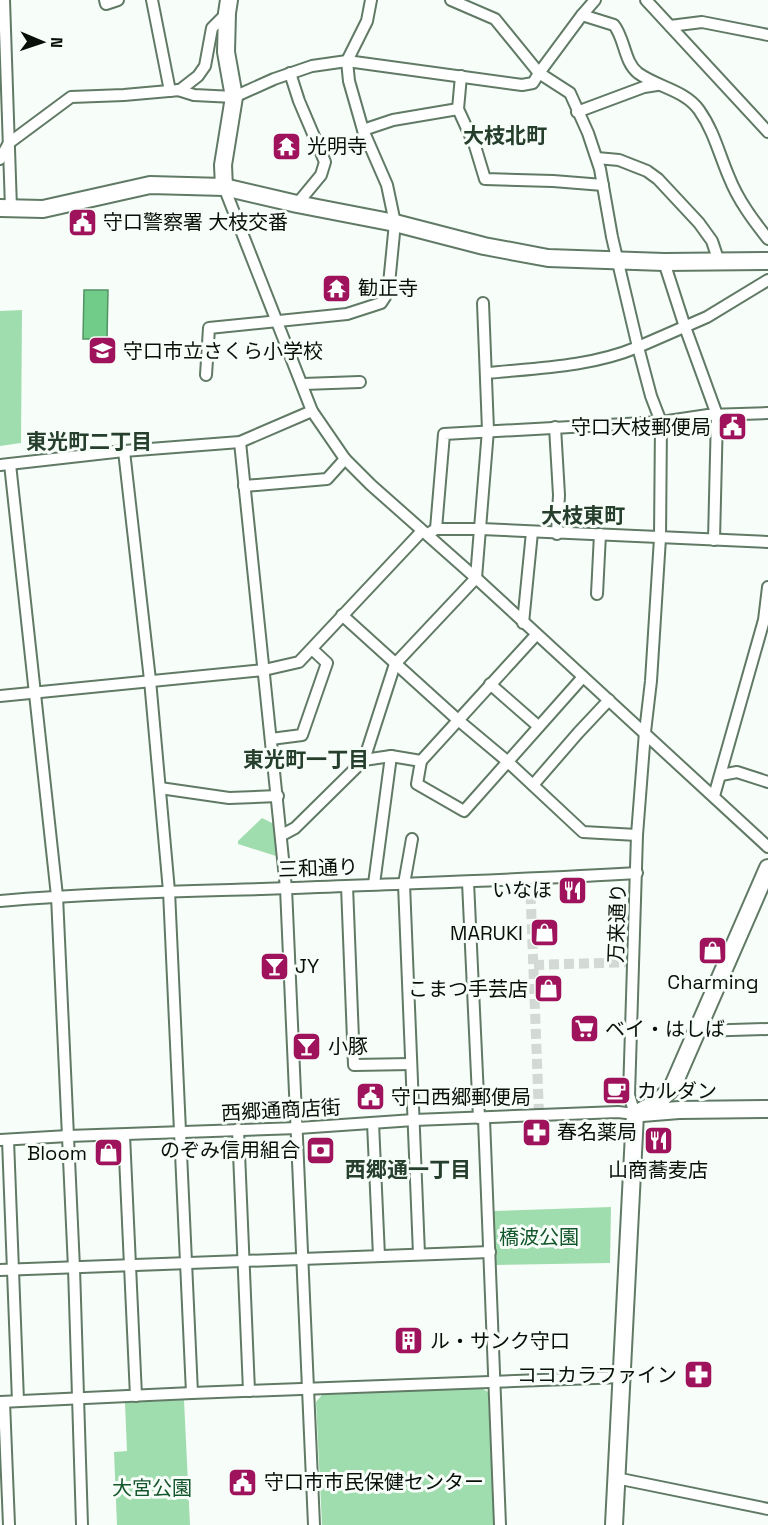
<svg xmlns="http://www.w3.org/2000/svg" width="768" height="1525" font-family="'Space Grotesk','Noto Sans JP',sans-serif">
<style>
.green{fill:#a0ddae}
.water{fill:#71cc8a;stroke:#519363;stroke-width:1.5}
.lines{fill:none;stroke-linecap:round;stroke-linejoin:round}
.street-tunnel{stroke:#d3d9d4;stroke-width:10;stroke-dasharray:10 5;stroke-linecap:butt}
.street-casing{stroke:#607a65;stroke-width:14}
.secondary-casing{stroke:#607a65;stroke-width:20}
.street{stroke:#fff;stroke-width:10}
.secondary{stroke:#fff;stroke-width:16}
.labels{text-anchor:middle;stroke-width:6;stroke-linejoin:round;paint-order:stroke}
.poi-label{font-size:20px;fill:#060f08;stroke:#f7fdf8;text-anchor:start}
.street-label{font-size:20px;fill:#060f08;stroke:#f7fdf8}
.park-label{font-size:20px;fill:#13562b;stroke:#f7fdf8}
.neighbourhood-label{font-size:21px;font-weight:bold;fill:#263e2c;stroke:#f7fdf8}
</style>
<rect width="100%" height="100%" fill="#f7fdf8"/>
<g class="green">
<path d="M22 310 21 443 0 446V311Z"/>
<path d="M262 818 274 824 276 856 238 844V841Z"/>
<path d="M611 1207 610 1263 495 1265 494 1211Z"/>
<path d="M481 1388 488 1392 494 1525H322L316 1402 322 1395Z"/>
<path d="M184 1400 190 1525H117L114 1452 127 1451 125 1403Z"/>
</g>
<path class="water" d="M84 290H108L107 339H83Z"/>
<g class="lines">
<g class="street-tunnel">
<path d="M530 879 539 1115"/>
<path d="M534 965 634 962"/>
</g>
<defs>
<g id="street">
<path d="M4 0 11 208"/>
<path d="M105 0 106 4 118 0"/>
<path d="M152 0 170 91"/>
<path d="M595 0 582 15 614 25C625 39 624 62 638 73 657 87 685 90 699 110 714 131 719 154 729 177 738 200 753 220 768 239"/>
<path d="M646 0 768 132"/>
<path d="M670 26 702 22 768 35"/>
<path d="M290 73 299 101 325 162 321 175 297 204"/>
<path d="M461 76 458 109 475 146 485 179 553 181 603 185"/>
<path d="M178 90 194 95 234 97 274 79 312 66 347 61 522 85 533 83 539 73 495 19 451 0"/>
<path d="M577 112 644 87 657 85"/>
<path d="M363 130 393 120 458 109"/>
<path d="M597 158 619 160 647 171 658 179 699 223 712 241 719 262"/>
<path d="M0 159 9 143 71 97 124 95 180 90 198 76 205 66 212 28 227 13"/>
<path d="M224 187 312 411 345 459 371 485 476 578 768 847"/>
<path d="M664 262 685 327 717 415 714 540"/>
<path d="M487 373C538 368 590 367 638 347L612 237 600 169 588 133 570 93 539 73 582 15"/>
<path d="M206 375 209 328 347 314 381 303 385 297 389 284 395 223 387 185 363 130 349 81 347 61 367 21 371 0"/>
<path d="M303 384 360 382"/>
<path d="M555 427 559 495 557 534"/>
<path d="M240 442 286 888 314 1525"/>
<path d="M124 451 150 680 169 891 192 1393"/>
<path d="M10 464 57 896 74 1268 82 1525"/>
<path d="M0 465 124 451 240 442 312 411"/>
<path d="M244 486 327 479 345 459"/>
<path d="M436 529 444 434 661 422 708 415 768 413"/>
<path d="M431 532 436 529H481L768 542"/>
<path d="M597 594 600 534"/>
<path d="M342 615 458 720 507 761 583 832 637 835"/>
<path d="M523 623 532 532"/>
<path d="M490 684 538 726"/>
<path d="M0 696 264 670 299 662 422 531"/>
<path d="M271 739 302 735 327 663 312 649"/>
<path d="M364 760 395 664 476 578 488 430 483 303"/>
<path d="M421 761 417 784 464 811 583 677"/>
<path d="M721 775 737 772 768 782"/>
<path d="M533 785 578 733 609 700"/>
<path d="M160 788 229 798 278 796"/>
<path d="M714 796 764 620 768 587"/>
<path d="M282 835 295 828 364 760 391 756 421 761 536 635"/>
<path d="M412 839 404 884 419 1254"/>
<path d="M468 882 479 1118"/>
<path d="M374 884 391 756"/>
<path d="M347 886 354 1065 411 1064"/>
<path d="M0 901C115 891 230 891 346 886 443 882 540 879 637 873"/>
<path d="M698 1031 768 1029"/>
<path d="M484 1119 500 1525"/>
<path d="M373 1123 379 1256"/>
<path d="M238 1129 249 1391"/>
<path d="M124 1135 136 1396"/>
<path d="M0 1140 68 1136 298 1128 414 1120 618 1112 635 1114 629 1095 637 835 645 732 651 681 660 538 661 422 651 396 638 347 707 317 768 280"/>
<path d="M8 1140 18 1401"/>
<path d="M0 1270 490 1252"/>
<path d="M0 1402 192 1393 622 1377"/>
<path d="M4 1402 9 1525"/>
<path d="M616 1478 768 1509"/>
</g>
<g id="secondary">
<path d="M224 187 297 204 395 223 484 246 548 258 664 262 768 261"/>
<path d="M0 208 43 209 150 185 224 187 223 165 234 97 226 52 227 13 229 0"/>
<path d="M642 1113 679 1110 768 1109"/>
<path d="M614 1525 635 1114 658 1102 672 1088 768 868"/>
</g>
</defs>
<use href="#street" class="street-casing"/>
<use href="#secondary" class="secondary-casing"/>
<use href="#street" class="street"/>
<use href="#secondary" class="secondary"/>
</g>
<defs>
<symbol id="temple-square" viewBox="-11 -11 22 22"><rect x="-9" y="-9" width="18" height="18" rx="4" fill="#9f125c" stroke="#f7fdf8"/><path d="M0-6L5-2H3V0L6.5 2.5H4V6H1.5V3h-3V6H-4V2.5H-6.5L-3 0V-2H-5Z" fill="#fff"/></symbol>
<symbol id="civic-square" viewBox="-11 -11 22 22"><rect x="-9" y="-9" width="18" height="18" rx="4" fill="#9f125c" stroke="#f7fdf8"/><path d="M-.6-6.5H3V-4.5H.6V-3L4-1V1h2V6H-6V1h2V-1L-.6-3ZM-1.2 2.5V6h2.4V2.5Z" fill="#fff"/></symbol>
<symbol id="school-square" viewBox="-11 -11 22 22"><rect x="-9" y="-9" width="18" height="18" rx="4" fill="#9f125c" stroke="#f7fdf8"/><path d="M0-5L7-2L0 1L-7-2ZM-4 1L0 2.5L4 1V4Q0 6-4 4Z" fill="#fff"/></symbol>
<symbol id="restaurant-square" viewBox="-11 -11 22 22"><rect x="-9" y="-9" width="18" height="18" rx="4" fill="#9f125c" stroke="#f7fdf8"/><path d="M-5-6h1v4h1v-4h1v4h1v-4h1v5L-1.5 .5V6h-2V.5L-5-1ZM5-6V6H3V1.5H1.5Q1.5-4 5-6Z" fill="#fff"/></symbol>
<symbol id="shop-square" viewBox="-11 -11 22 22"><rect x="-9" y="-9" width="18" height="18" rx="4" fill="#9f125c" stroke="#f7fdf8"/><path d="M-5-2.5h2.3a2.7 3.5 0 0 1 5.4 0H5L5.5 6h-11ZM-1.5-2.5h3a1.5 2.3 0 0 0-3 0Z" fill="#fff"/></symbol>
<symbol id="bar-square" viewBox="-11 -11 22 22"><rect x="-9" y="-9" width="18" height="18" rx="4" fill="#9f125c" stroke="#f7fdf8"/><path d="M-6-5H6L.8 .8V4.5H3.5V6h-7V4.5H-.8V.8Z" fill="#fff"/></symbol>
<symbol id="supermarket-square" viewBox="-11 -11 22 22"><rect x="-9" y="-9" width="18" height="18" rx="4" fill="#9f125c" stroke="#f7fdf8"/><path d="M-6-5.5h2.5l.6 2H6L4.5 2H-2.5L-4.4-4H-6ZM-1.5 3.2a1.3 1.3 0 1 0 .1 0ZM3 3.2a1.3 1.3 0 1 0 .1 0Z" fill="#fff"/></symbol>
<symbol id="cafe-square" viewBox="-11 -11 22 22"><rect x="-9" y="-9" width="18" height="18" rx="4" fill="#9f125c" stroke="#f7fdf8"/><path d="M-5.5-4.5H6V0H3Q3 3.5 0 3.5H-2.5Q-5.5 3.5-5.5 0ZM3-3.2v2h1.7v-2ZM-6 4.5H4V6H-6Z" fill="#fff"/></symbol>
<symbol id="pharmacy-square" viewBox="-11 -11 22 22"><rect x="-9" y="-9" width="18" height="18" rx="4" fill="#9f125c" stroke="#f7fdf8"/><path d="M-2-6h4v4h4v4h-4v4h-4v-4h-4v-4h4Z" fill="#fff"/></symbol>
<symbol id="bank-square" viewBox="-11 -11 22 22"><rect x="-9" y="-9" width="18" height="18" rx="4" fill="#9f125c" stroke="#f7fdf8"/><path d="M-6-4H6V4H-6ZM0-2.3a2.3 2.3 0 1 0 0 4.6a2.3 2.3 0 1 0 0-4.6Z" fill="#fff"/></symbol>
<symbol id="building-square" viewBox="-11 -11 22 22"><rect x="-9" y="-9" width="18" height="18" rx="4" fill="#9f125c" stroke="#f7fdf8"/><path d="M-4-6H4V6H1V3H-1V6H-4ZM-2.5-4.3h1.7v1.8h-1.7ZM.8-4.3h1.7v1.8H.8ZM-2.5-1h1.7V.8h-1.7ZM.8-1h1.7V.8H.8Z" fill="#fff"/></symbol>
</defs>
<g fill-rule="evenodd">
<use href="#temple-square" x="270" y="130" width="33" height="33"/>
<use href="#civic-square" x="66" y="206" width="33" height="33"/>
<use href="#temple-square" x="320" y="272" width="33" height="33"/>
<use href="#school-square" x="86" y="334" width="33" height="33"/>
<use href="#civic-square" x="716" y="410" width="33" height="33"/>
<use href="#restaurant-square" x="556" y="874" width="33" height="33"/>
<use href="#shop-square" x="528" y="916" width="33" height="33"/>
<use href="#shop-square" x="696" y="934" width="33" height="33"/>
<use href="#bar-square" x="258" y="950" width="33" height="33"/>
<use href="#shop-square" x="532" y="972" width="33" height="33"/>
<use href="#supermarket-square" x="568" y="1012" width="33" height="33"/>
<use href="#bar-square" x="290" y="1030" width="33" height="33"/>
<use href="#cafe-square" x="600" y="1074" width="33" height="33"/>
<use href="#civic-square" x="354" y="1080" width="33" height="33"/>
<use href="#pharmacy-square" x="520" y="1116" width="33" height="33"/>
<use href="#restaurant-square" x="642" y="1124" width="33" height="33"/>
<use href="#bank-square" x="304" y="1134" width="33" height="33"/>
<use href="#shop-square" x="92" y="1136" width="33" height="33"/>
<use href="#building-square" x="392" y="1324" width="33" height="33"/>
<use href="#pharmacy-square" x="682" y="1358" width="33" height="33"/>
<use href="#civic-square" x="226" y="1466" width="33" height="33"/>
</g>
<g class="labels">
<g class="poi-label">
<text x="307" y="153">光明寺</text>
<text x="103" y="229">守口警察署 大枝交番</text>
<text x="358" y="295">勧正寺</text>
<text x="123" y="358">守口市立さくら小学校</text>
<text x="711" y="434" text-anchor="end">守口大枝郵便局</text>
<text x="552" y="897" text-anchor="end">いなほ</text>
<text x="523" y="940" text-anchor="end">MARUKI</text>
<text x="295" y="973">JY</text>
<text x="713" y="989" text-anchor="middle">Charming</text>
<text x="528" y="996" text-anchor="end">こまつ手芸店</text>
<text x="605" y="1036">ベイ・はしば</text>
<text x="328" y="1053">小豚</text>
<text x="637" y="1098">カルダン</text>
<text x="391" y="1104">守口西郷郵便局</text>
<text x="557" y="1139">春名薬局</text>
<text x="300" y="1157" text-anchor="end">のぞみ信用組合</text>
<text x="87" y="1160" text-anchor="end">Bloom</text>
<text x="658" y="1177" text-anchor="middle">山商蕎麦店</text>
<text x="430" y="1348">ル・サンク守口</text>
<text x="677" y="1382" text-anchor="end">ココカラファイン</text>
<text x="264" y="1489">守口市市民保健センター</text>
</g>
<g class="street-label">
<text transform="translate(318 868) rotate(-2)" y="7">三和通り</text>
<text transform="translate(617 923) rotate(-88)" y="7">万来通り</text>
<text transform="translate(281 1110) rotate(-3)" y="7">西郷通商店街</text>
</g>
<g class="park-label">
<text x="539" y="1244">橋波公園</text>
<text x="152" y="1495">大宮公園</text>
</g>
<g class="neighbourhood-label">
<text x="505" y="143">大枝北町</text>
<text x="89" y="449">東光町二丁目</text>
<text x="583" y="523">大枝東町</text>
<text x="306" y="767">東光町一丁目</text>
<text x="408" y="1177">西郷通一丁目</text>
</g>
</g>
<g transform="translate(42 42) rotate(92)" stroke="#f7fdf8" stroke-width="4.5" paint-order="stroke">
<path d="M0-4.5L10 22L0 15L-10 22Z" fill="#060f08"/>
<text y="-9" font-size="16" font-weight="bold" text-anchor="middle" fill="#060f08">N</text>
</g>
</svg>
